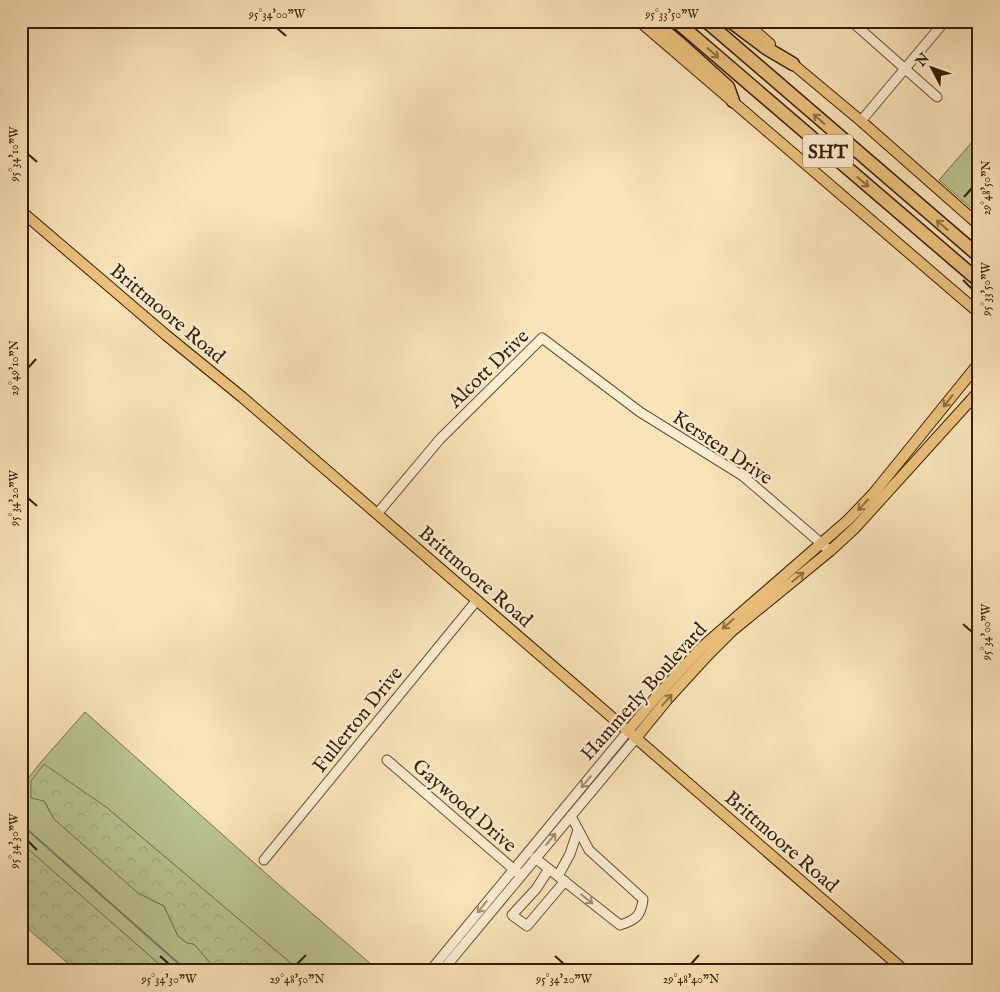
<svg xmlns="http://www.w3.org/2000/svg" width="1000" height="992" font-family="'IM FELL English',serif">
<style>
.green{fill:#bac592;stroke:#78724b}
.forest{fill:url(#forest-crowns);stroke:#78724b}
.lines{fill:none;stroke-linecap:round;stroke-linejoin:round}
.stream{stroke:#757f6b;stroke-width:2}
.minor-casing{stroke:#685031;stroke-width:11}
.major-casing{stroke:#371e04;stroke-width:12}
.highway-casing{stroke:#371e04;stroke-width:15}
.minor{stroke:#fbedd2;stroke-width:9}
.major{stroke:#ecc27c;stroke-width:10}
.highway{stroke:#ecc27c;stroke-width:12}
.oneway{stroke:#927040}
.oneway2{stroke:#a39075}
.ticks{fill:none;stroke:#371e04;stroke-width:2}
.labels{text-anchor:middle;stroke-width:4.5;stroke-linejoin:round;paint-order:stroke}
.shield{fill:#fbedd2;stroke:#725c42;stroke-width:1}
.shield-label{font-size:19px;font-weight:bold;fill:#371e04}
.street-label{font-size:20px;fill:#371e04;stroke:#fbedd2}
.neatline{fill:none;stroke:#371e04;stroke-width:2}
.ticks-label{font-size:12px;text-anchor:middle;fill:#371e04}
</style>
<defs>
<pattern id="forest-crowns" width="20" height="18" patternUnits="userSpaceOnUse" patternTransform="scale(1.25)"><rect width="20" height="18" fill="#bac592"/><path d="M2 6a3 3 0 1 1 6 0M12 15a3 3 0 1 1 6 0" fill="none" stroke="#a0a97c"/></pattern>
</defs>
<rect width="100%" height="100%" fill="#f9e4b9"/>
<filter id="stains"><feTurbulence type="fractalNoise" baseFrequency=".004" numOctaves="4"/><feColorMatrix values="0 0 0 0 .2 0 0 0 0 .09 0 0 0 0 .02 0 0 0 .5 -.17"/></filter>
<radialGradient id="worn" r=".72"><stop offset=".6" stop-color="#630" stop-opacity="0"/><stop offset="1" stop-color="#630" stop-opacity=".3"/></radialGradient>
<g class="green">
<path d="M979 134V215L939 180Z"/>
<path d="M85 712 279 885 379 971H300L106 807 44 801 54 819 138 893 164 906 178 936 187 943 194 944 217 971H167L21 843V787L41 762Z"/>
</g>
<g class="forest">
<path d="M44 764 106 807 300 971H217L194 944 187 943 178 936 164 906 138 893 54 819 44 801 31 798V781Z"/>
<path d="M21 843 167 971H77L21 923Z"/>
</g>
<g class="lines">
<path class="stream" d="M21 824 187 971"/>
<defs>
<g id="minor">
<path d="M851 21 937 97"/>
<path d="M861 121 945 21"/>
<path d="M377 514 440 439 542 338 640 412 743 476 830 551"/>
<path d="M387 760 518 873"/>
<path d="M535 858 620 925C636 920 641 916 643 899L589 850 571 816"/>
<path d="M264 860 477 600"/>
<path d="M549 869 536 889 512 915 527 926 565 881"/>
<path d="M558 876 570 854 578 830"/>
<path d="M430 971 628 731"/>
<path d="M442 971 636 738"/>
</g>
<g id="major">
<path d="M639 21 979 313"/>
<path d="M744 21 770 44"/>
<path d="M788 60 861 121 979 225"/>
<path d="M21 211 166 335 242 397 905 971"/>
<path d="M628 731 656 697 702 647 848 520 873 494 979 363"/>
<path d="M636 738 666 701 708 655 732 631 830 551 855 528 979 391"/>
</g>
<g id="highway">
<path d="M655 21 728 87 733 101"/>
<path d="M676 21 979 281"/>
<path d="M706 21 979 256"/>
<path d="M730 21 766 48 793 64"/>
</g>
</defs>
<use href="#minor" class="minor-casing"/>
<use href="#major" class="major-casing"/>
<use href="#highway" class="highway-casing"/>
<use href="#minor" class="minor"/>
<use href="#major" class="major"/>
<use href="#highway" class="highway"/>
</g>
<defs><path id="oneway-shaft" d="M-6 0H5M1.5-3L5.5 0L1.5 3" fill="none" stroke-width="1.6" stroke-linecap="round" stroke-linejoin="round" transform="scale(1.25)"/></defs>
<g class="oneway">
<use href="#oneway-shaft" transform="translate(713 53) rotate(41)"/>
<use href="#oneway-shaft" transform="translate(819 119) rotate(-139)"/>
<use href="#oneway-shaft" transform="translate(863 182) rotate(41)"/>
<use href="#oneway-shaft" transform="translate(942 225) rotate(-139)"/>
<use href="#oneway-shaft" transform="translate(948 401) rotate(128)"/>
<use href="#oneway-shaft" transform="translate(863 505) rotate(133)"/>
<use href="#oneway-shaft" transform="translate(798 577) rotate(-39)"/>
<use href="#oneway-shaft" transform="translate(728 624) rotate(139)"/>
<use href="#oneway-shaft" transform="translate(667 700) rotate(-49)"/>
</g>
<g class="oneway2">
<use href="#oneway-shaft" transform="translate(586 782) rotate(130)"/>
<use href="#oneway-shaft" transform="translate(551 839) rotate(-50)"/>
<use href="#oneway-shaft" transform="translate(587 899) rotate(38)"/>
<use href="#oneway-shaft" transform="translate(482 907) rotate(129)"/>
</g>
<path class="ticks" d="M277 28 286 36M672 28 682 36M28 154 37 162M964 197 972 188M963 280 972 289M28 368 36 359M28 498 37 506M963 624 972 632M28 841 37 850M160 956 169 964M555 956 564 964M297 964 306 955M691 964 699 955"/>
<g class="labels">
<rect class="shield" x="803" y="134.5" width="50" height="33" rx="4"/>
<g class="shield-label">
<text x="828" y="158">SHT</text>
</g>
<g class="street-label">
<text transform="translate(168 313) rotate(40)" y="7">Brittmoore Road</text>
<text transform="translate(488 368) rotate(-44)" y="7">Alcott Drive</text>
<text transform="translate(723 447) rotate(34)" y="7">Kersten Drive</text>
<text transform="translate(476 576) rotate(41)" y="7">Brittmoore Road</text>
<text transform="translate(643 691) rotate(-48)" y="7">Hammerly Boulevard</text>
<text transform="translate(357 719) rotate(-51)" y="7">Fullerton Drive</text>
<text transform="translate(465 805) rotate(41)" y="7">Gaywood Drive</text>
<text transform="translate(782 841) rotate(41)" y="7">Brittmoore Road</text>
</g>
</g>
<rect width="1000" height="992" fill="none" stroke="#f9e4b9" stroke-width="55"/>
<g transform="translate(932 68) rotate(311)" stroke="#fbedd2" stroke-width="4" paint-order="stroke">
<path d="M0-4L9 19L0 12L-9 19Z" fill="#371e04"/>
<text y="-8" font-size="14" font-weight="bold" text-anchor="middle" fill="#371e04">N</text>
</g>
<rect x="28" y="28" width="944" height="936" class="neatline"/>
<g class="ticks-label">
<text x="277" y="18">95°34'00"W</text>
<text x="672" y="18">95°33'50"W</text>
<text transform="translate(14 154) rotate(-90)" y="4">95°34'10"W</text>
<text transform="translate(986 188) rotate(-90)" y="4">29°48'50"N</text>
<text transform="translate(986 289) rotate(-90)" y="4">95°33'50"W</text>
<text transform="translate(14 368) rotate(-90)" y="4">29°49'10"N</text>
<text transform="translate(14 498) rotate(-90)" y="4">95°34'20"W</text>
<text transform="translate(986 632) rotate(-90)" y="4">95°34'00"W</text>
<text transform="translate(14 841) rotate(-90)" y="4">95°34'30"W</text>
<text x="169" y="983">95°34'30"W</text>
<text x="297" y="983">29°48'50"N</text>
<text x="564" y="983">95°34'20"W</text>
<text x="691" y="983">29°48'40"N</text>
</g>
<rect width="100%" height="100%" filter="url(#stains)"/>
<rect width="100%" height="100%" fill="url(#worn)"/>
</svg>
